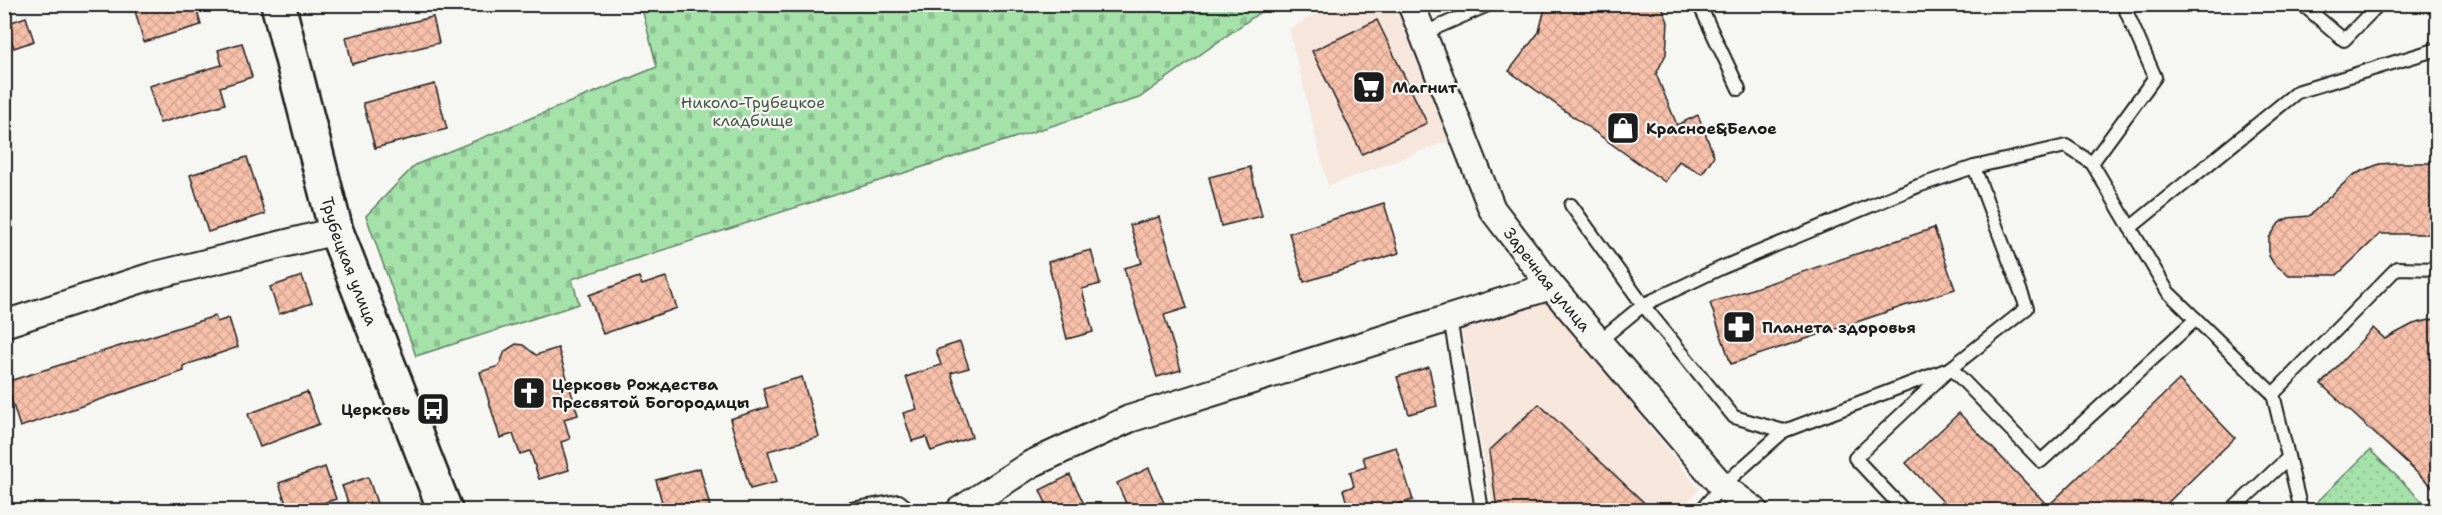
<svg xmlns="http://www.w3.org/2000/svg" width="2442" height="515" font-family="'Shantell Sans',sans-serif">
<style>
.built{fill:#f6e6dc}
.cemetery{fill:url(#cemetery-stones);stroke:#607f63;stroke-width:1.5}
.park{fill:url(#park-dots);stroke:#607f63;stroke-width:1.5}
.building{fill:url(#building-cross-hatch);stroke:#1c1c1c;stroke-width:1.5}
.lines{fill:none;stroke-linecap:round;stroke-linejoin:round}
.service-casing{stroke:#1c1c1c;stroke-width:16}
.minor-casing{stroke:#1c1c1c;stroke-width:30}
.secondary-casing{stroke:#1c1c1c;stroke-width:38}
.service{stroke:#f6f6f2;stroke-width:12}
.minor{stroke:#f6f6f2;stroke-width:26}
.secondary{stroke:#f6f6f2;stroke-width:33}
.labels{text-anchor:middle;stroke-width:4.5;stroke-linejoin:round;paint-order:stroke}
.poi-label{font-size:16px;font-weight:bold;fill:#1c1c1c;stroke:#f6f6f2;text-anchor:start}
.park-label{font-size:16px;fill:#455747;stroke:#f6f6f2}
.street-label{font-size:16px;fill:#1c1c1c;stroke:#f6f6f2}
</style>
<defs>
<pattern id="cemetery-stones" width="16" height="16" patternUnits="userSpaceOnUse" patternTransform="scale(1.5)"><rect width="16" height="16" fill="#a4e2aa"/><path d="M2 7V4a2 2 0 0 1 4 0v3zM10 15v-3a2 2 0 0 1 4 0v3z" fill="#8dc192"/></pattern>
<pattern id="park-dots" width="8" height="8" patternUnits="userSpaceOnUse" patternTransform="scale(1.5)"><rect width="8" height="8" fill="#a4e2aa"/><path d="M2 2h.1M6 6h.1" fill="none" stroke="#8dc192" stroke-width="1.8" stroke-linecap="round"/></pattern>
<pattern id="building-cross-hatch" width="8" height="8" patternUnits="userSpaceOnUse" patternTransform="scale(1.5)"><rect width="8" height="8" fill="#f7c0aa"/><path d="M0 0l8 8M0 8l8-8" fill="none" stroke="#d3a492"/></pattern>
</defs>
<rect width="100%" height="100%" fill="#f6f6f2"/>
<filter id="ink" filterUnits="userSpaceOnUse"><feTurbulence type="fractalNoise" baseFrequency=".0167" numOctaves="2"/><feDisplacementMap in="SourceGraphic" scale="12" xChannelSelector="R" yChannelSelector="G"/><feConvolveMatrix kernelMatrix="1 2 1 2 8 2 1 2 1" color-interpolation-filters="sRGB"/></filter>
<g filter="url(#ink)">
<g class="built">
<path d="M1332 5H1396L1450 140 1328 186 1289 29Z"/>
<path d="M1543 301 1554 308 1699 489 1682 510H1493L1461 326Z"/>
</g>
<path class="cemetery" d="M641 5V4L1270 5 1139 98 572 279 579 304 416 356 366 216 415 165 657 67Z"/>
<path class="park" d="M2370 450 2431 510H2321L2315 504Z"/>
<g class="building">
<path d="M133 4H195L201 25 144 42Z"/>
<path d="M1546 4H1661L1668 22 1666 54 1656 74 1677 125 1698 115 1714 156 1702 174 1679 161 1665 182 1509 71 1539 32Z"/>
<path d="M26 17 34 41 14 48 6 24Z"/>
<path d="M433 17 439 43 352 64 346 37Z"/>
<path d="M1377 20 1427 123 1362 154 1312 51Z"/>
<path d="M242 43 252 77 220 87 225 104 160 123 149 86 222 65 218 50Z"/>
<path d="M435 84 447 129 375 148 363 103Z"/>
<path d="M247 157 265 214 208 232 190 175Z"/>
<path d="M2393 163H2438V234H2380L2337 275H2289L2274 264 2269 256V238L2279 223 2288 218 2309 216 2353 175 2379 164Z"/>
<path d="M1250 167 1262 216 1221 226 1209 177Z"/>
<path d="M1384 203 1399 253 1304 282 1289 233Z"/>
<path d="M1159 217 1187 308 1164 315 1181 370 1157 377 1124 268 1142 263 1130 225Z"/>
<path d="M1934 228 1955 289 1731 364 1710 303Z"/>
<path d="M1091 250 1100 284 1082 289 1093 332 1067 339 1048 262Z"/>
<path d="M302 276 312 303 279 314 270 287Z"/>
<path d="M639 277 642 285 666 277 677 308 603 334 589 295Z"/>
<path d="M215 316 217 322 229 318 238 347 183 366 184 371 20 427 6 382Z"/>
<path d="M2438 318V492L2321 384 2373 328 2385 339 2413 324Z"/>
<path d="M960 342 969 368 951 373 972 437 931 451 926 437 912 441 903 413 917 409 906 377 941 365 936 350Z"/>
<path d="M516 344 523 345 536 355 558 348 578 415 564 419 570 439 561 442 569 470 539 479 530 451 520 454 513 434 500 438 480 372 499 366 505 351Z"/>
<path d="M1429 367 1437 406 1409 414 1397 377Z"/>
<path d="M802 377 819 437 768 451 777 482 750 489 730 419 768 407 763 388Z"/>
<path d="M2179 380 2235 438 2160 510H1951L1906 463 1959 413 2048 506Z"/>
<path d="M307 392 319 424 260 447 248 414Z"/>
<path d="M1539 404 1652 510H1497L1489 451Z"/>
<path d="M1396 447 1413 500 1378 510H1349L1343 490 1354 486 1350 472 1366 467 1363 457Z"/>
<path d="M325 467 336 499 301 510H288L279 483Z"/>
<path d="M700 468 710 507 697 510H664L656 480Z"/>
<path d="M1149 468 1167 510H1129L1117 483Z"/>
<path d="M1070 475 1087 510H1049L1040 490Z"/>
<path d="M368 477 378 506 365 510H351L342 486Z"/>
</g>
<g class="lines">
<defs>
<g id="service">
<path d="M1699 4 1739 89"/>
<path d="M2123 4 2155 77 2092 163 2168 292 2273 394 2301 510"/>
<path d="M2302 4 2344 40 2379 4"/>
<path d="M1422 34 1490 4"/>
<path d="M1571 205 1643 305 1734 417 1784 431"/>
<path d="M2130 228 2297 92 2438 49"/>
<path d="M1450 318 1482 510"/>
<path d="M1598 342 1643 305 1721 268 1918 186 1974 167 2066 146 2092 163"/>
<path d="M2273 394 2397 268 2438 269"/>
<path d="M846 510 899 501 910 510"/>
<path d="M1701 510 1722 486 1784 431 1951 368 2027 308 1974 167"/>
<path d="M1904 510 1855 458 1951 368 2041 461 2196 319"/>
<path d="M2232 510 2288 458"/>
</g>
<g id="minor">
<path id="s1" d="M1411 4 1492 209 1551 286 1703 464 1722 486 1754 510"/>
<path d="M4 324 152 276 336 231"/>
<path d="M960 510 1031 464 1129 419 1551 286"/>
</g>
<g id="secondary">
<path id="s2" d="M278 4 336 231 445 510"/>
</g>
</defs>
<use href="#service" class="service-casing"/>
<use href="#minor" class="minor-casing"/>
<use href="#secondary" class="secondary-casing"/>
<use href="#service" class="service"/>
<use href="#minor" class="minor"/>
<use href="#secondary" class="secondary"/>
</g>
</g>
<defs>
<symbol id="supermarket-square" viewBox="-11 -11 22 22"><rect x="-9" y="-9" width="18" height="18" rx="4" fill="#1c1c1c" stroke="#f6f6f2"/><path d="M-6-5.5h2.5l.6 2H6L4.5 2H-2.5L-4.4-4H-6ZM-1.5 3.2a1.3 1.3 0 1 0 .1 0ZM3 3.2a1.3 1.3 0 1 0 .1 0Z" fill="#fff"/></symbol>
<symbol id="shop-square" viewBox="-11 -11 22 22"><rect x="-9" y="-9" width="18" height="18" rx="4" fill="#1c1c1c" stroke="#f6f6f2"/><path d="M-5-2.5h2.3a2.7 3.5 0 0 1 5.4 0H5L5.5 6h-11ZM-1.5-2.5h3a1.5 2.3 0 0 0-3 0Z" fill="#fff"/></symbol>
<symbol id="pharmacy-square" viewBox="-11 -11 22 22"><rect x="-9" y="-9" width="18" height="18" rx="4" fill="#1c1c1c" stroke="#f6f6f2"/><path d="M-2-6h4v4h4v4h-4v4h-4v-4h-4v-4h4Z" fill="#fff"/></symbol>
<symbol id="church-square" viewBox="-11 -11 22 22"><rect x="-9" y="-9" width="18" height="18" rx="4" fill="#1c1c1c" stroke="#f6f6f2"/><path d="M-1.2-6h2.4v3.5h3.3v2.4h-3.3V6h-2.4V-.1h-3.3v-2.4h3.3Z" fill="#fff"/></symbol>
<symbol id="bus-square" viewBox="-11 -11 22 22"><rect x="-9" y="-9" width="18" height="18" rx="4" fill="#1c1c1c" stroke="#f6f6f2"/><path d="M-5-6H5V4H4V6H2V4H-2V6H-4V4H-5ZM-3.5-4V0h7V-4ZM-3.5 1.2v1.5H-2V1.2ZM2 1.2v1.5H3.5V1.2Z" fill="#fff"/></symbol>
</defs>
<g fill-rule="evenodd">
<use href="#supermarket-square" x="1350" y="68" width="38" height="38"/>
<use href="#shop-square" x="1604" y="109" width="38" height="38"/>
<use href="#pharmacy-square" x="1720" y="308" width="38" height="38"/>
<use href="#church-square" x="510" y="374" width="38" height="38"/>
<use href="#bus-square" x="414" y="390" width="38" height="38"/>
</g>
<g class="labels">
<g class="poi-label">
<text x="1392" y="93">Магнит</text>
<text x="1646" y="134">Красное&amp;Белое</text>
<text x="1762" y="333">Планета здоровья</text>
<text x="552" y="390">Церковь Рождества<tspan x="552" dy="18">Пресвятой Богородицы</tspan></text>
<text x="410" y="415" text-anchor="end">Церковь</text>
</g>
<g class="park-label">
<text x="753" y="108">Николо-Трубецкое<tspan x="753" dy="18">кладбище</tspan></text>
</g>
<g class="street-label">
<text dy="6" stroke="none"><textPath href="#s2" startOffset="267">Трубецкая улица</textPath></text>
<text dy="6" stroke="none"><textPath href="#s1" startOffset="310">Заречная улица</textPath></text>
</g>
</g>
<rect width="2442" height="515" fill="none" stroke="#f6f6f2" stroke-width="24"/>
<rect x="12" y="12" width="2418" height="491" fill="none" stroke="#1c1c1c" stroke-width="2" filter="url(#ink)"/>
</svg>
